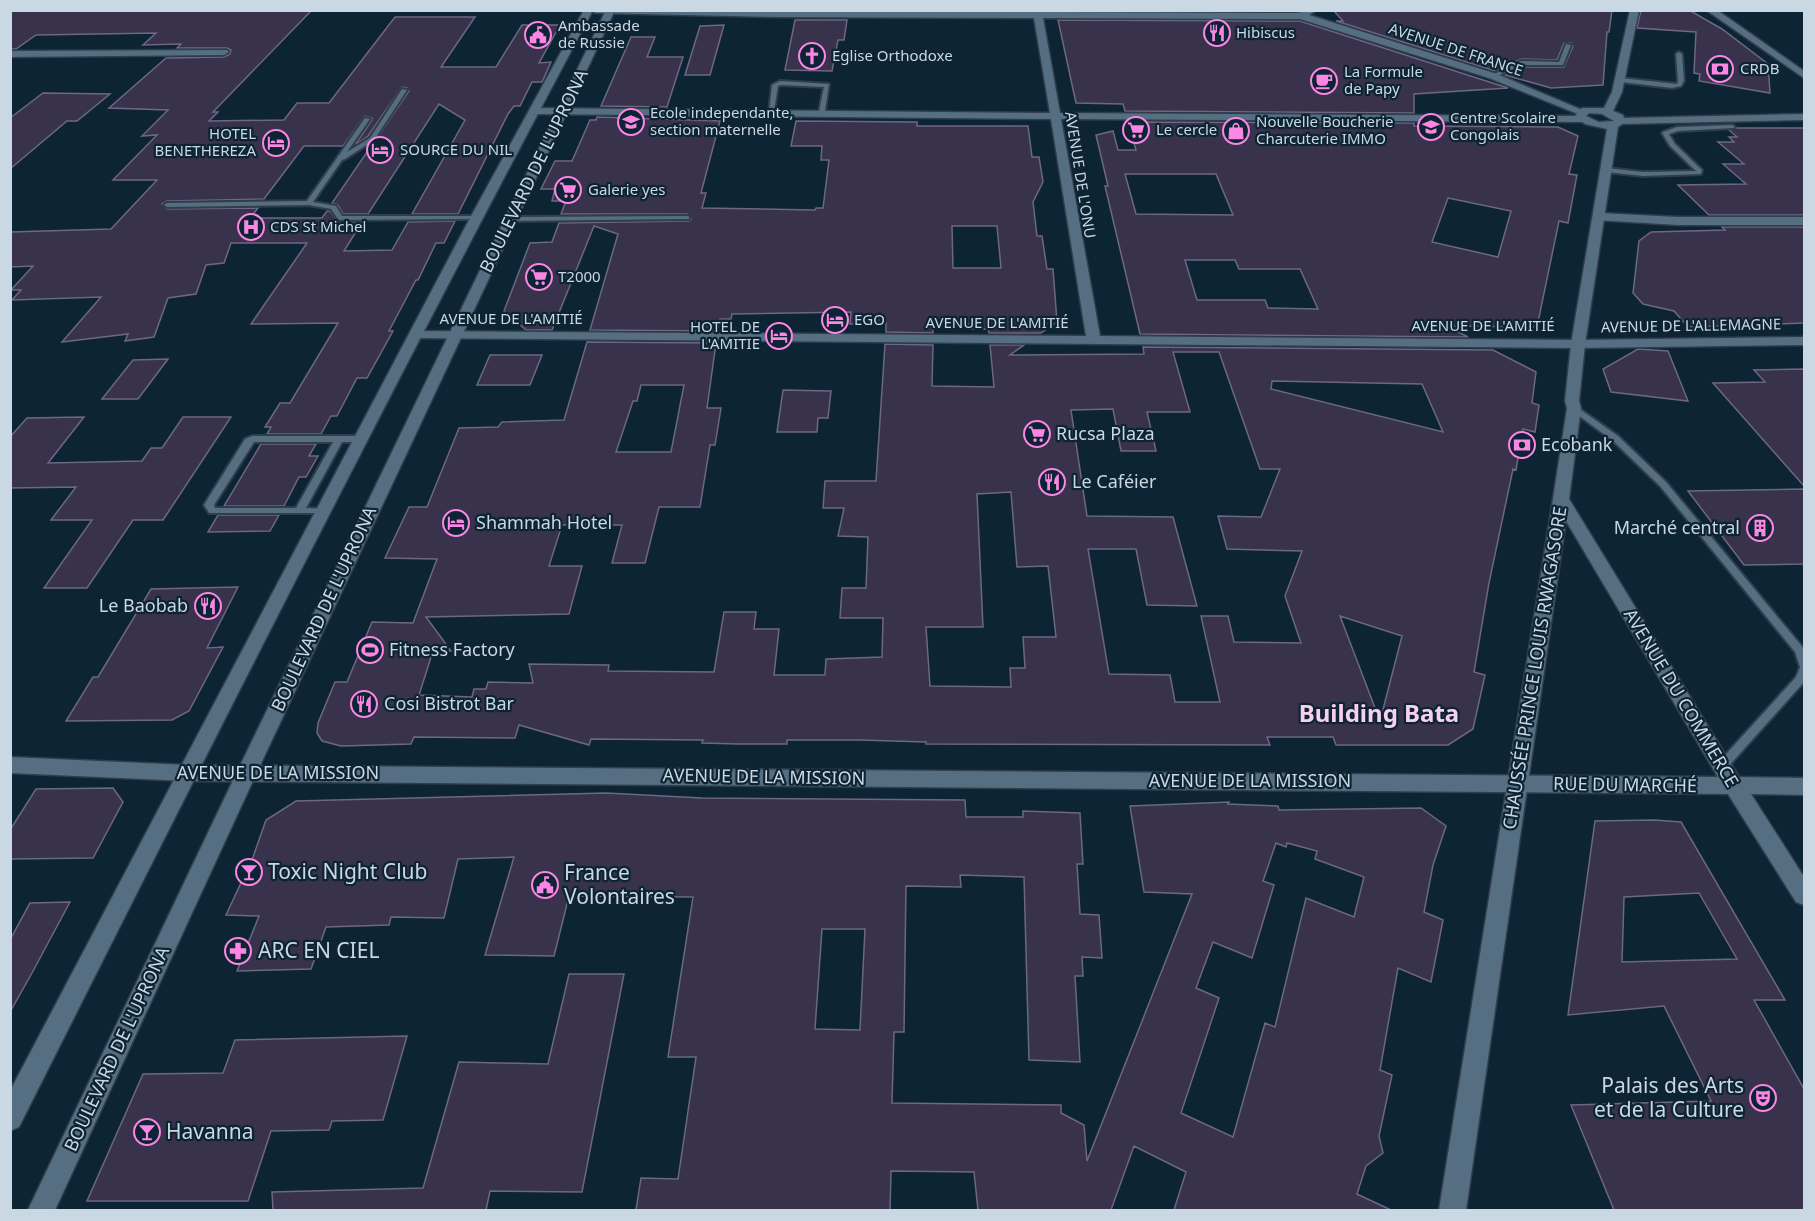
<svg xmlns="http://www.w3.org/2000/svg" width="1815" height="1221" font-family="'Noto Sans',sans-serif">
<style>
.building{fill:#38324c;stroke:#6d6783;stroke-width:1.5;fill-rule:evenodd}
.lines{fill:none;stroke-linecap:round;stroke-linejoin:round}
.service-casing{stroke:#303d4b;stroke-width:4}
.minor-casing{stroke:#303d4b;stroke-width:3}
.tertiary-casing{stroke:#303d4b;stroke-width:3}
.service{fill:#556e82;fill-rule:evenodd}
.minor{fill:#556e82;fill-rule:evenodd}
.tertiary{fill:#556e82;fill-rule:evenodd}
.labels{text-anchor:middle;stroke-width:4.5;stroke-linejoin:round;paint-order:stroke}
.far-poi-label{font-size:15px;fill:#cad8e3;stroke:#0d2434;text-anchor:start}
.far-street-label{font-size:15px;fill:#cad8e3;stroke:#0d2434}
.street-label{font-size:18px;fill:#cad8e3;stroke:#0d2434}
.poi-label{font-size:18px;fill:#cad8e3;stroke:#0d2434;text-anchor:start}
.near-poi-label{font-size:21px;fill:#cad8e3;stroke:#0d2434;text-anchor:start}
.district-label{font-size:24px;font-weight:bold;fill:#f8cfed;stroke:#0d2434}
</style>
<rect width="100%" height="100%" fill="#0d2434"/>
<g class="building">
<path d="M1333 10H1612L1609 32H1607L1603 85 1551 88 1505 75 1522 67H1564L1573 46 1571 43H1564L1557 60 1521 59 1495 71 1336 21H1343Z"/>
<path d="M1641 10H1689L1722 29 1768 64 1770 93 1699 81 1700 74 1694 73 1696 32 1637 28Z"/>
<path d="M10 11H311L213 112H218L209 121 284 120 297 103H329L395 17H475L441 67H496L522 25H560L539 63 551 62 543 80 542 82H532L520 106H514L508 114 458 214H412L465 120 439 104 368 214H343L338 205 332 203 409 91 407 88 402 87 368 136 355 145 372 120V118L365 116 343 146H304L264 199 167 201 162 204 167 209 258 208 250 218H322L327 211H330L339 222H362L344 251 392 250 408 222 455 221 444 243H436L418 280H416L389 331H393L367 378H357L337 416H331L321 434H267L271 427H265L280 403H290L338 323 251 324 307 243H231L224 263 206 265 196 294 168 298 154 337 125 341 128 334 62 342 101 297 12 300 21 290H11L33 266 10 267V232L111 229 157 180H113L157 135 142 136 168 110 109 108 166 58 224 57 230 54 231 50 227 48H177L181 44 143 45 156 33 36 35 16 49H10Z"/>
<path d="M795 20H847L844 40H838L832 71 785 70Z"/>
<path d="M1058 20 1300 21 1508 88 1414 94V113L1125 111 1123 104 1076 103Z"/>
<path d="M724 25 710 75H685L700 26Z"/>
<path d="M631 37H655L647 57H683L667 107 601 106Z"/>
<path d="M43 93 110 94 77 121H67L10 169V118Z"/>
<path d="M597 117 720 121 701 193H706L702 208 815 210 816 208H823L829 160H821L822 146H791L796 121 917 122V126H1028L1032 157H1039L1043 182 1033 202 1037 236H1042L1047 269H1053L1057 322 1041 333H989L988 329H972L971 324 933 325V333L886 332V323L850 324 851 312 732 314 731 319H720L718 331 590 330 618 234 594 226 552 330H526L504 311 530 243 552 242 559 223 689 221 691 219 687 214H561L566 201H552L555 189H541L555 161H572L590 120H596ZM952 226H997L1001 268H953Z"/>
<path d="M1128 122 1414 123V126L1558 127 1578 136 1569 174 1577 175 1568 223 1559 221 1537 327 1447 326 1468 337 1140 334 1105 186H1108L1096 135 1113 131 1118 150H1136ZM1125 174H1216L1233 215 1136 214ZM1448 198 1511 211 1498 257 1432 242ZM1185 260H1235L1239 269H1300L1318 309 1268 308 1265 300H1197Z"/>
<path d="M1737 128H1804V215H1709L1678 185 1746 184 1723 164H1744L1718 142H1734L1729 137H1737L1729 130Z"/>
<path d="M1722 227H1804V323L1688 327 1674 311 1643 304 1633 293 1639 241 1651 232 1725 230Z"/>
<path d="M587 342 716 343 707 408H721L715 445H710L700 507H659L645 563H612L622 525H562L549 566H582L569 614 426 617 451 651H433L419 695 472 697 474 689H486L488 682 533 683 529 664 609 665 608 671 714 672 724 612H756L754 629H779L774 675H825L826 659 882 657 883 618H840L842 588H866L868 537 838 536 844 508H823L825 481H876L885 344 933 345 932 386 994 387 990 345H1024L1010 355 1144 354 1143 347 1493 350 1536 372 1532 403 1539 405 1535 432 1523 429 1516 470 1513 469 1489 583 1474 672 1485 675 1473 729 1448 745H1336L1333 737H1267L1270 745 926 744V742L859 740H787V744H738L702 743 703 740 591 739 589 745 519 725 515 738 414 737 411 744 341 746 322 741 317 733 318 723 335 682H347L372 622 413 623 437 559 385 558 409 507H427L459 428 498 427 502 422 564 420ZM1173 352H1219L1260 469H1280L1261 517 1218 516 1227 549 1302 551 1285 596 1301 643 1234 642 1228 616H1201L1220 702H1175L1170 675 1109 674 1088 549H1136L1147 605 1197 606 1173 517 1087 516 1071 410 1113 409 1121 451H1156L1147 412H1190ZM1272 381 1422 384 1443 432 1271 389ZM641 385H684L671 452H616L633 401H637ZM1011 492 1017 567 1048 566 1056 637H1023L1025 668H1010L1011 687 930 686 926 627H983L977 494ZM1340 616 1402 636 1380 721Z"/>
<path d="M1638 349 1668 351 1688 401 1611 392 1603 369Z"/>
<path d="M490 355H542L530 385H477Z"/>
<path d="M168 359 138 399H102L133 360Z"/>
<path d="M1804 369V486L1713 383 1765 382 1754 370Z"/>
<path d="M783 390 831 391 828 418H818L817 432H777Z"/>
<path d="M84 417 48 463 142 461 151 448H162L183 417H231L163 520H133L87 588H44L92 520H51L76 487 10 488V437L27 418Z"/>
<path d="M261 444H316L309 456H318L306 477H299L284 506H224Z"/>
<path d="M1804 489V564L1744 565 1688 491Z"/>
<path d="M218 515H279L270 531 208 532Z"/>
<path d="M238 587 207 648 223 647 189 711 172 720 66 721 93 677H98L151 589Z"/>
<path d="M113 788 123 802 93 858 10 859V830L36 789Z"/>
<path d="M606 793 702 798 965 800 966 817H1023V811L1080 813 1083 864H1077L1080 914 1099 915 1102 958 1082 957 1083 976H1075L1080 1062 1029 1060 1024 877 960 875 961 887 906 886 904 1032H894L892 1103 1061 1105V1113L1084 1125 1087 1161 1192 894 1144 892 1130 806 1229 802 1228 804 1278 806 1279 810 1421 808 1446 826 1433 865 1424 912 1443 920 1431 982 1398 968 1380 1070 1392 1075 1379 1136 1383 1153 1366 1166 1357 1194 1391 1210H1174L1186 1172 1134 1146 1111 1210H978L974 1172 891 1171 890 1210H636L641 1178 678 1179 696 1057H668L693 897 569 896 554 956 485 955 514 857 458 859 444 918 391 917 389 925 326 927 311 969 237 971 259 916 226 915 253 857 266 820 296 801ZM1276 843 1286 847 1287 843 1317 851 1315 859 1364 877 1354 917 1306 898 1275 1027 1265 1023 1233 1137 1181 1113 1219 998 1196 988 1213 942 1252 958 1274 885 1263 881ZM822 929H865L860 1030 815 1029Z"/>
<path d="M1654 820 1681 822 1785 1000H1754L1804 1089V1210H1614L1571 1105 1711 1101 1664 1006 1568 1015 1595 821ZM1699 893 1737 959 1622 962 1624 897Z"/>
<path d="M70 902 32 973 10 1012V940L30 903Z"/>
<path d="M569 974H624L582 1192 490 1191 486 1210H273L272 1192 423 1188 459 1062 548 1064Z"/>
<path d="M407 1036 383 1120 332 1121 329 1130 271 1131 248 1201H87L143 1074 223 1073 235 1040Z"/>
</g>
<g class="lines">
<defs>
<g id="service">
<path d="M1566 44 1571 45 1563 65H1522L1495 77 1490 76 1521 61 1559 62Z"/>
<path d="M1679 52 1682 54 1684 81 1681 86 1672 88 1621 82 1618 80 1621 78 1677 84 1678 81 1676 54Z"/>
<path d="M780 81 829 84 825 111 822 113 819 111 824 87 781 85 778 86 774 111 769 112 772 85Z"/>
<path d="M402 89 407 90 374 140 345 159 342 160 313 202 336 206 342 216H476L478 217V219L340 220 338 219 331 209 309 205 167 207 164 205 167 203 307 201 365 118 370 119 347 152 370 138Z"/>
<path d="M1732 125 1735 127 1734 128 1678 131 1669 134 1675 144 1702 170 1701 174 1643 176 1606 172 1603 170 1606 168 1643 172 1696 171 1670 146 1662 133 1663 132 1677 127Z"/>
<path d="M687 216 689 217V219L511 221 507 219 511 217Z"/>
<path d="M1574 405 1618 436 1666 482 1804 649V682L1726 769 1722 771 1718 769 1716 766 1718 763 1796 677 1800 667 1795 652 1660 486 1612 440 1571 410 1570 408Z"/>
<path d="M252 436H362L366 439 362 442H342L306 508 327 509 329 511 327 513H209L204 505 245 439ZM254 442H333L296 508H215L214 505Z"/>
</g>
<g id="minor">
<path d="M591 10 1295 13 1317 10 1309 15 1497 74 1587 112 1578 114 1489 78 1300 19 1043 18 1060 113 1582 116 1587 119 1582 122 1061 119 1100 336 1578 340 1804 337V345L1578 348 411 338 409 335 416 331 1086 336 1051 119 535 114 530 111 535 108 1050 113 1034 18 779 17 595 13Z"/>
<path d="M1706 10H1717L1804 71V78Z"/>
<path d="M227 50 229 52 224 55 10 57V51Z"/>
<path d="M1804 114V120L1621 124 1616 121 1621 118Z"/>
<path d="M1600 213 1678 217H1804V225H1678L1596 220 1594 217Z"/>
<path d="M1561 494 1567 495 1569 499 1739 777 1804 778V795L1751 794 1804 877V905L1796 902 1728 794 187 781 10 773V757L187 765 1718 777 1553 499 1555 495Z"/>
</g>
<g id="tertiary">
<path d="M584 10H593C396 379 207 753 19 1127L10 1131V1091L470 218Z"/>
<path d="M606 10H615L257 772 55 1210H28L237 772Z"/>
<path d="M1630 10H1639L1622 92 1613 111 1623 115 1625 122 1618 127 1585 344 1579 401 1581 408 1569 499 1466 1210H1439L1553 499 1567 408 1565 401 1571 344 1607 129 1585 124 1575 116 1582 108H1604L1612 92ZM1589 113 1602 114 1614 121 1599 122 1586 116Z"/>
</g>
</defs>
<use href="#service" class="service-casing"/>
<use href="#minor" class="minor-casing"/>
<use href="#tertiary" class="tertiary-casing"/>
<use href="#service" class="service"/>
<use href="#minor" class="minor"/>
<use href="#tertiary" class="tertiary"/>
</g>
<defs>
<symbol id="restaurant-ring" viewBox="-11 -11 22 22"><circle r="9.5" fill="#0d2434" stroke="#fc86e3" stroke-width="1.5"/><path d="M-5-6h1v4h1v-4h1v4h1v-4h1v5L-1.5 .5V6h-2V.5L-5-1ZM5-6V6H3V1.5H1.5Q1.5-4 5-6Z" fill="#fc86e3"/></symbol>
<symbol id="civic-ring" viewBox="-11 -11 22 22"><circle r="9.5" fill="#0d2434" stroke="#fc86e3" stroke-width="1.5"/><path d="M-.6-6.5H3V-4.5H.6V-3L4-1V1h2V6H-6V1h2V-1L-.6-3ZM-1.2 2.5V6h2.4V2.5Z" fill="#fc86e3"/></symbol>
<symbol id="church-ring" viewBox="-11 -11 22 22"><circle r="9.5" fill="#0d2434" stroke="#fc86e3" stroke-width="1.5"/><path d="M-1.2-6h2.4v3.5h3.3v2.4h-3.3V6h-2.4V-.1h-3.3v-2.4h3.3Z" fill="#fc86e3"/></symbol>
<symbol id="bank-ring" viewBox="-11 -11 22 22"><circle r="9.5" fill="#0d2434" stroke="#fc86e3" stroke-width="1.5"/><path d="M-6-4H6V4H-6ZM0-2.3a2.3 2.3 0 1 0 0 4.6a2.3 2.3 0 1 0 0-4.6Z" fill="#fc86e3"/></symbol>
<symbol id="cafe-ring" viewBox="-11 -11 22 22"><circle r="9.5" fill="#0d2434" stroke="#fc86e3" stroke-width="1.5"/><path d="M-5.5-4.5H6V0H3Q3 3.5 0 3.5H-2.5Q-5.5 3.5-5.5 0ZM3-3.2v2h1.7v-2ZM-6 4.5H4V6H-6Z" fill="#fc86e3"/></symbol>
<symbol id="school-ring" viewBox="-11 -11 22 22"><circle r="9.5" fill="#0d2434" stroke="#fc86e3" stroke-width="1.5"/><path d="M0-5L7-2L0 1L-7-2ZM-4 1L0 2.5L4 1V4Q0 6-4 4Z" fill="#fc86e3"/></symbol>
<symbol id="supermarket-ring" viewBox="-11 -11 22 22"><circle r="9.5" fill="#0d2434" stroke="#fc86e3" stroke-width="1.5"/><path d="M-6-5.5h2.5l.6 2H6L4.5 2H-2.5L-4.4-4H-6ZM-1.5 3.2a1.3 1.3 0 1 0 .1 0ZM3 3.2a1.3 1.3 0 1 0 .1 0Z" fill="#fc86e3"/></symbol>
<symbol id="shop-ring" viewBox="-11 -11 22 22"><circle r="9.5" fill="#0d2434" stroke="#fc86e3" stroke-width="1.5"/><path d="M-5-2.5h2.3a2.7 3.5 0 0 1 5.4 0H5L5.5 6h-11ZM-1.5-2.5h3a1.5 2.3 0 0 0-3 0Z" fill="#fc86e3"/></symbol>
<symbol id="hotel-ring" viewBox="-11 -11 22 22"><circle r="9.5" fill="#0d2434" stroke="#fc86e3" stroke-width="1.5"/><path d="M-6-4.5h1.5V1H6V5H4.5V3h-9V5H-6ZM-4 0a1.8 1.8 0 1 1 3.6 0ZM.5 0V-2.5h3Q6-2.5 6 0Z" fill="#fc86e3"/></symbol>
<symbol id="hospital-ring" viewBox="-11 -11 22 22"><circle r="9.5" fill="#0d2434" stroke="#fc86e3" stroke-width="1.5"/><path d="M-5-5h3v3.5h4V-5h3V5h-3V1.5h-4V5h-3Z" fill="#fc86e3"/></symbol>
<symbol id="building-ring" viewBox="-11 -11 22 22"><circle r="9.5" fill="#0d2434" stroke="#fc86e3" stroke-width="1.5"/><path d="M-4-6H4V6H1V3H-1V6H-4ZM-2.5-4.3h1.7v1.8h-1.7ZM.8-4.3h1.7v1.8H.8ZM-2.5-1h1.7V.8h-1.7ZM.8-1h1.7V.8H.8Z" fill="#fc86e3"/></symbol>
<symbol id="stadium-ring" viewBox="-11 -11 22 22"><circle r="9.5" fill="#0d2434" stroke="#fc86e3" stroke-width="1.5"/><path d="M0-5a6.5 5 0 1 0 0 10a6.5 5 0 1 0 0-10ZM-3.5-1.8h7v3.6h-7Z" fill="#fc86e3"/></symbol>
<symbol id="bar-ring" viewBox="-11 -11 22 22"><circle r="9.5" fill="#0d2434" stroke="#fc86e3" stroke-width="1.5"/><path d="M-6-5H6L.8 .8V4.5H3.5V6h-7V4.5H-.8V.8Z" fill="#fc86e3"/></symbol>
<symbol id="pharmacy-ring" viewBox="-11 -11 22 22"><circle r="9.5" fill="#0d2434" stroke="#fc86e3" stroke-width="1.5"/><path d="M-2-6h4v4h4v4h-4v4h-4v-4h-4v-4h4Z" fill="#fc86e3"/></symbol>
<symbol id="theatre-ring" viewBox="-11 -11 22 22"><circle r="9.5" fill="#0d2434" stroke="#fc86e3" stroke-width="1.5"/><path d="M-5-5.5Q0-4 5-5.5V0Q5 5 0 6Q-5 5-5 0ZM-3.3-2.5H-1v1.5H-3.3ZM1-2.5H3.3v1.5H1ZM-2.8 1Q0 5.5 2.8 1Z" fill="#fc86e3"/></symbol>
</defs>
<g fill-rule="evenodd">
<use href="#restaurant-ring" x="1202" y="18" width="30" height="30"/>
<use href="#civic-ring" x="523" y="20" width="30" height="30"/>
<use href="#church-ring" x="797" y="41" width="30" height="30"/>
<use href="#bank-ring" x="1705" y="54" width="30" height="30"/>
<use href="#cafe-ring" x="1309" y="66" width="30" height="30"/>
<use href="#school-ring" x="616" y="107" width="30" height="30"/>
<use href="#school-ring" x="1416" y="112" width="30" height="30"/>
<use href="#supermarket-ring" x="1121" y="115" width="30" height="30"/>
<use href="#shop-ring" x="1221" y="116" width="30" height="30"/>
<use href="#hotel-ring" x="261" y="128" width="30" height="30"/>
<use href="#hotel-ring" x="365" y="135" width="30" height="30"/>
<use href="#supermarket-ring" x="553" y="175" width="30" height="30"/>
<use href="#hospital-ring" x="236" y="212" width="30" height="30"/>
<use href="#supermarket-ring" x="524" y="262" width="30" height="30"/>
<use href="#hotel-ring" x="820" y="305" width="30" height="30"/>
<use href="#hotel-ring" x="764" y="321" width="30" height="30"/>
<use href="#supermarket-ring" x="1022" y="419" width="30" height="30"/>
<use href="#bank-ring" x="1507" y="430" width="30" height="30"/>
<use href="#restaurant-ring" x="1037" y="467" width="30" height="30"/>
<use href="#hotel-ring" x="441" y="508" width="30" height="30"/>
<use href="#building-ring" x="1745" y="513" width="30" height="30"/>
<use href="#restaurant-ring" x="193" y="591" width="30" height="30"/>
<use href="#stadium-ring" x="355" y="635" width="30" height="30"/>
<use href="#restaurant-ring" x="349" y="689" width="30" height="30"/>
<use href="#bar-ring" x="234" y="857" width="30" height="30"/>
<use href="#civic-ring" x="530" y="870" width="30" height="30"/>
<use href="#pharmacy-ring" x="223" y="936" width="30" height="30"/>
<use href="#theatre-ring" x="1748" y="1083" width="30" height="30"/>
<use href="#bar-ring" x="132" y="1117" width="30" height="30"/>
</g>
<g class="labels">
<g class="far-poi-label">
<text x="558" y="31">Ambassade<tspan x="558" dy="17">de Russie</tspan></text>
<text x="1236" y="38">Hibiscus</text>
<text x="832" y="61">Eglise Orthodoxe</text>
<text x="1740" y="74">CRDB</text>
<text x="1344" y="77">La Formule<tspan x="1344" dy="17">de Papy</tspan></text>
<text x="650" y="118">Ecole independante,<tspan x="650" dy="17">section maternelle</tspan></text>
<text x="1450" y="123">Centre Scolaire<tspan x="1450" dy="17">Congolais</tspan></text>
<text x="1256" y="127">Nouvelle Boucherie<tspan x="1256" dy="17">Charcuterie IMMO</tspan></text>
<text x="1156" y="135">Le cercle</text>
<text x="256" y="139" text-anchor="end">HOTEL<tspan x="256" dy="17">BENETHEREZA</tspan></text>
<text x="400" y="155">SOURCE DU NIL</text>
<text x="588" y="195">Galerie yes</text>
<text x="270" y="232">CDS St Michel</text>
<text x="558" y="282">T2000</text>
<text x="854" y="325">EGO</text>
<text x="760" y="332" text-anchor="end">HOTEL DE<tspan x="760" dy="17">L'AMITIE</tspan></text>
</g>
<g class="far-street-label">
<text transform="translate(1456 50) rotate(18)" y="5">AVENUE DE FRANCE</text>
<text transform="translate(1080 175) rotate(81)" y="5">AVENUE DE L'ONU</text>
<text x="511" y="324">AVENUE DE L'AMITIÉ</text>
<text x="997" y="328">AVENUE DE L'AMITIÉ</text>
<text x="1483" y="331">AVENUE DE L'AMITIÉ</text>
<text transform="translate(1691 326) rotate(-1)" y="5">AVENUE DE L'ALLEMAGNE</text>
</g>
<g class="street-label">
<text transform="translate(534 171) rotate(-64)" y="6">BOULEVARD DE L'UPRONA</text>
<text transform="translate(324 609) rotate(-65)" y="6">BOULEVARD DE L'UPRONA</text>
<text transform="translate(1535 668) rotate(-81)" y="6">CHAUSSÉE PRINCE LOUIS RWAGASORE</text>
<text transform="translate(1681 698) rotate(59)" y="6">AVENUE DU COMMERCE</text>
<text x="278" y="779">AVENUE DE LA MISSION</text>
<text transform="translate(764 777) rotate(1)" y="6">AVENUE DE LA MISSION</text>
<text x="1250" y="787">AVENUE DE LA MISSION</text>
<text transform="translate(1625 785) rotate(1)" y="6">RUE DU MARCHÉ</text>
<text transform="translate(117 1049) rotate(-65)" y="6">BOULEVARD DE L'UPRONA</text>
</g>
<g class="poi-label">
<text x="1056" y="440">Rucsa Plaza</text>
<text x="1541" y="451">Ecobank</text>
<text x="1072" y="488">Le Caféier</text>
<text x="476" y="529">Shammah Hotel</text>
<text x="1740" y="534" text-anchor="end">Marché central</text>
<text x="188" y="612" text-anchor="end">Le Baobab</text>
<text x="389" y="656">Fitness Factory</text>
<text x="384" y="710">Cosi Bistrot Bar</text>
</g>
<g class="near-poi-label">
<text x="268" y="879">Toxic Night Club</text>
<text x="564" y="880">France<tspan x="564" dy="24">Volontaires</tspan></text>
<text x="258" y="958">ARC EN CIEL</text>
<text x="1744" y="1093" text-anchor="end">Palais des Arts<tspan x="1744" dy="24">et de la Culture</tspan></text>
<text x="166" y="1139">Havanna</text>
</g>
<g class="district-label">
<text x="1379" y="722">Building Bata</text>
</g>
</g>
<rect width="1815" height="1221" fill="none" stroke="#cad8e3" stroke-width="24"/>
</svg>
